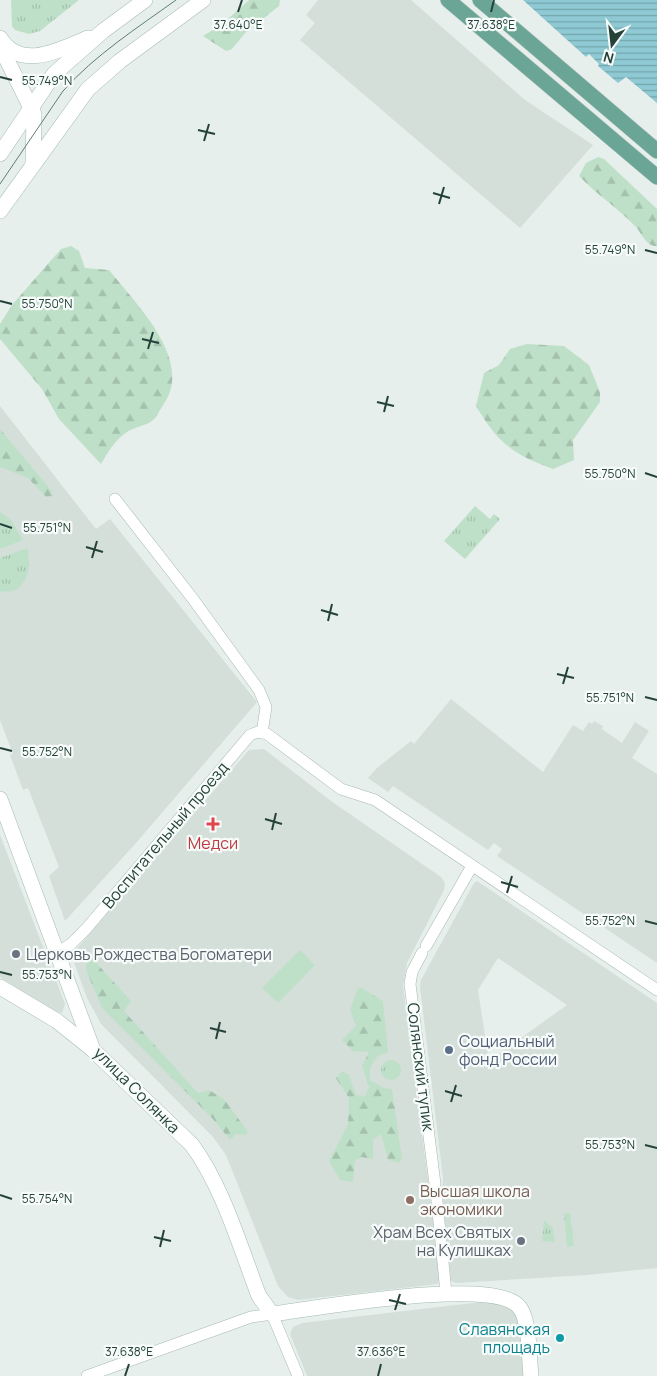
<svg xmlns="http://www.w3.org/2000/svg" width="657" height="1376" font-family="Manrope,sans-serif">
<style>
.built{fill:#d4dfda;fill-rule:evenodd}
.grass{fill:url(#grass-tufts)}
.forest{fill:url(#forest-firs)}
.pitch{fill:#bfe0c8}
.water{fill:url(#water-rules)}
.lines{fill:none;stroke-linecap:round;stroke-linejoin:round}
.street-casing{stroke:#a8b8b2;stroke-width:12}
.secondary-casing{stroke:#a4bbb3;stroke-width:16}
.primary-casing{stroke:#c2cac8;stroke-width:16}
.street{stroke:#fff;stroke-width:11}
.secondary{stroke:#fff;stroke-width:15}
.primary{stroke:#6aa596;stroke-width:15}
.tram{stroke:#5f7d75;stroke-width:1}
.ticks{fill:none;stroke:#24423a;stroke-width:2}
.health-dot{fill:#e0444e;stroke:#f7fbf9;stroke-width:2}
.worship-dot{fill:#6b7280;stroke:#f7fbf9;stroke-width:2}
.service-dot{fill:#5c6f8a;stroke:#f7fbf9;stroke-width:2}
.education-dot{fill:#8d6e63;stroke:#f7fbf9;stroke-width:2}
.culture-dot{fill:#0f9aa8;stroke:#f7fbf9;stroke-width:2}
.labels{text-anchor:middle;stroke-width:4.5;stroke-linejoin:round;paint-order:stroke}
.street-label{font-size:16px;fill:#24423a;stroke:#f7fbf9}
.health-label{font-size:16px;fill:#be3a42;stroke:#f7fbf9}
.worship-label{font-size:16px;fill:#5b616d;stroke:#f7fbf9;text-anchor:start}
.service-label{font-size:16px;fill:#4e5e75;stroke:#f7fbf9;text-anchor:start}
.education-label{font-size:16px;fill:#785e54;stroke:#f7fbf9;text-anchor:start}
.culture-label{font-size:16px;fill:#0d838f;stroke:#f7fbf9;text-anchor:end}
.ticks-label{font-size:12px;text-anchor:middle;fill:#24423a;stroke:#f7fbf9;stroke-width:4.5;stroke-linejoin:round;paint-order:stroke}
</style>
<defs>
<pattern id="grass-tufts" width="24" height="20" patternUnits="userSpaceOnUse" patternTransform="scale(1.25)"><rect width="24" height="20" fill="#bfe0c8"/><path d="M3 7l-1-3M5 7V3M7 7l1-3M15 17l-1-3M17 17v-4M19 17l1-3" fill="none" stroke="#a4c1ad"/></pattern>
<pattern id="forest-firs" width="22" height="20" patternUnits="userSpaceOnUse" patternTransform="scale(1.25)"><rect width="22" height="20" fill="#bfe0c8"/><path d="M5 1l3.5 6h-7zM16 11l3.5 6h-7z" fill="#a4c1ad"/></pattern>
<pattern id="water-rules" width="6" height="5" patternUnits="userSpaceOnUse" patternTransform="scale(1.25)"><rect width="6" height="5" fill="#8ec9d4"/><path d="M0 2.5h6" fill="none" stroke="#74a5ad"/></pattern>
</defs>
<rect width="100%" height="100%" fill="#e6efeb"/>
<g class="built">
<path d="M318 0H411L525 100 593 145 520 228 300 40 315 23 306 15Z"/>
<path d="M0 406 96 529 110 519 257 702 136 843 65 921 49 876 59 867 28 788 23 790 10 755 13 754 0 720Z"/>
<path d="M451 699 543 772 573 725 583 731 589 722 592 724 594 721 603 726 602 729 622 743 635 722 649 731 632 758 657 774V963L497 856 502 849 494 843 488 850 393 786 388 792 368 778 377 768 411 741 414 744Z"/>
<path d="M264 749 331 801 441 877 445 883 444 890 407 963 403 986 437 1250 439 1280 438 1284 298 1300 288 1297 278 1286 226 1155 213 1137 101 1024 87 998 72 957 73 953 249 750Z"/>
<path d="M0 835 65 1004 62 1013 54 1012 0 977Z"/>
<path d="M477 881 657 1003V1268L587 1275 456 1283 451 1281 442 1192 443 1178 420 987 421 980 474 883ZM498 958 567 1005 489 1061 478 990Z"/>
<path d="M490 1301 518 1310 528 1376H307L290 1334 293 1327 302 1323Z"/>
</g>
<g class="grass">
<path d="M11 0H79L40 31 29 34 15 30 12 26Z"/>
<path d="M475 506 490 519 494 514 500 519 465 559 444 541Z"/>
<path d="M0 512 11 520 23 540 0 549Z"/>
<path d="M27 548C33 567 26 597 0 591V558Z"/>
<circle cx="391" cy="1070" r="10"/>
<path d="M564 1213H570L574 1246 567 1247Z"/>
<path d="M544 1220 553 1228 555 1242 542 1241Z"/>
</g>
<g class="forest">
<path d="M249 0H280L279 6 245 33 232 49 226 51 203 36 221 25Z"/>
<path d="M598 157 604 159 657 209V246C646 247 642 233 635 226 618 208 596 194 579 176L586 163Z"/>
<path d="M71 246 79 251 85 268 109 270C136 304 195 361 163 405 160 410 156 418 152 421 145 426 134 427 127 432 115 440 108 452 101 464L59 419 42 389 0 339V324L12 305 61 249Z"/>
<path d="M527 344 564 346 589 365 600 392V402L573 440 574 460 553 469C512 454 498 443 476 406L484 373 499 365 510 349Z"/>
<path d="M0 429 51 490 53 496 46 497 28 478 0 467Z"/>
<path d="M91 957 131 1001 124 1011 198 1093 209 1090 224 1099 248 1132 246 1135 236 1134 230 1140 212 1118 102 1008 86 970 87 958Z"/>
<path d="M358 988H362L383 1001 388 1052 378 1056 370 1067V1080L384 1088 392 1089 402 1159 399 1163 388 1160 381 1134 373 1140V1159L361 1157 355 1161 353 1182 340 1180 329 1161 348 1124 349 1098 336 1078 342 1071 349 1075 356 1095 365 1096 369 1087 362 1066 369 1052 353 1051 342 1040 356 1026 350 1010Z"/>
</g>
<path class="pitch" d="M300 950 315 965 278 1003 262 988Z"/>
<path class="water" d="M523 0H657V103L626 77 618 83 598 66 599 64 589 54 586 57Z"/>
<g class="lines">
<defs>
<g id="street">
<path d="M115 499 193 599 259 690 266 707 262 733"/>
<path d="M426 946 472 866"/>
<path d="M58 952 71 944 86 929 250 735 258 732 267 734 341 789 375 800 657 990"/>
<path d="M422 953 412 972 410 984 435 1184"/>
<path d="M436 1191 446 1293"/>
<path d="M87 1376 251 1317 272 1314 298 1376"/>
</g>
<g id="secondary">
<path d="M0 38C21 72 61 49 88 38"/>
<path d="M0 46 34 114 33 165"/>
<path d="M0 154 54 74 103 31 145 0"/>
<path d="M0 211 88 89 120 61 203 0"/>
<path d="M0 799 93 1050 192 1145C223 1187 240 1247 259 1296L272 1314C314 1309 498 1275 520 1308 530 1322 529 1359 531 1376"/>
<path d="M0 987 57 1021 92 1049"/>
</g>
<g id="primary">
<path d="M448 0 657 177"/>
<path d="M480 0 657 151"/>
</g>
</defs>
<use href="#street" class="street-casing"/>
<use href="#secondary" class="secondary-casing"/>
<use href="#primary" class="primary-casing"/>
<use href="#street" class="street"/>
<use href="#secondary" class="secondary"/>
<use href="#primary" class="primary"/>
<path class="tram" d="M0 184 63 91C95 55 137 28 176 0"/>
</g>
<path class="ticks" d="M238 12 242 0M491 12 494 0M0 77 12 80M198 130 215 134M204 141 209 124M433 193 450 198M439 204 444 187M645 250 657 253M0 301 12 304M142 339 159 343M148 349 153 332M377 402 394 406M384 412 388 396M645 473 657 477M0 524 12 528M86 547 103 552M92 558 97 541M321 610 338 615M328 621 332 604M557 674 574 678M563 684 568 667M645 697 657 700M0 748 12 751M265 819 282 824M272 830 276 813M501 882 518 887M507 893 512 876M645 921 657 924M0 972 12 975M210 1028 226 1032M216 1039 220 1022M445 1091 462 1096M451 1102 456 1085M645 1145 657 1148M0 1195 12 1199M154 1237 171 1241M160 1247 164 1230M389 1300 406 1304M395 1310 400 1294M125 1376 129 1364M378 1376 381 1364"/>
<path class="health-dot" d="M210.5 816.5h5v5h5v5h-5v5h-5v-5h-5v-5h5z"/>
<g class="worship-dot">
<circle cx="16" cy="954" r="5"/>
<circle cx="521" cy="1241" r="5"/>
</g>
<circle class="service-dot" cx="449" cy="1050" r="5"/>
<circle class="education-dot" cx="410" cy="1200" r="5"/>
<circle class="culture-dot" cx="560" cy="1338" r="5"/>
<g class="labels">
<g class="street-label">
<text transform="translate(165 835) rotate(-50)" y="6">Воспитательный проезд</text>
<text transform="translate(421 1067) rotate(83)" y="6">Солянский тупик</text>
<text transform="translate(137 1090) rotate(45)" y="6">улица Солянка</text>
</g>
<g class="health-label">
<text x="213" y="849">Медси</text>
</g>
<g class="worship-label">
<text x="26" y="960">Церковь Рождества Богоматери</text>
<text x="511" y="1238" text-anchor="end">Храм Всех Святых<tspan x="511" dy="18">на Кулишках</tspan></text>
</g>
<g class="service-label">
<text x="459" y="1047">Социальный<tspan x="459" dy="18">фонд России</tspan></text>
</g>
<g class="education-label">
<text x="420" y="1197">Высшая школа<tspan x="420" dy="18">экономики</tspan></text>
</g>
<g class="culture-label">
<text x="550" y="1335">Славянская<tspan x="550" dy="18">площадь</tspan></text>
</g>
</g>
<g class="ticks-label">
<text x="238" y="29">37.640°E</text>
<text x="491" y="29">37.638°E</text>
<text x="47" y="85">55.749°N</text>
<text x="610" y="254">55.749°N</text>
<text x="47" y="308">55.750°N</text>
<text x="610" y="478">55.750°N</text>
<text x="47" y="532">55.751°N</text>
<text x="610" y="702">55.751°N</text>
<text x="47" y="756">55.752°N</text>
<text x="610" y="925">55.752°N</text>
<text x="47" y="979">55.753°N</text>
<text x="610" y="1149">55.753°N</text>
<text x="47" y="1203">55.754°N</text>
<text x="129" y="1356">37.638°E</text>
<text x="381" y="1356">37.636°E</text>
</g>
<g transform="translate(612 45) rotate(195)" stroke="#f7fbf9" stroke-width="4" paint-order="stroke">
<path d="M0-4L9 19L0 12L-9 19Z" fill="#24423a"/>
<text y="-8" font-size="14" font-weight="bold" text-anchor="middle" fill="#24423a">N</text>
</g>
</svg>
